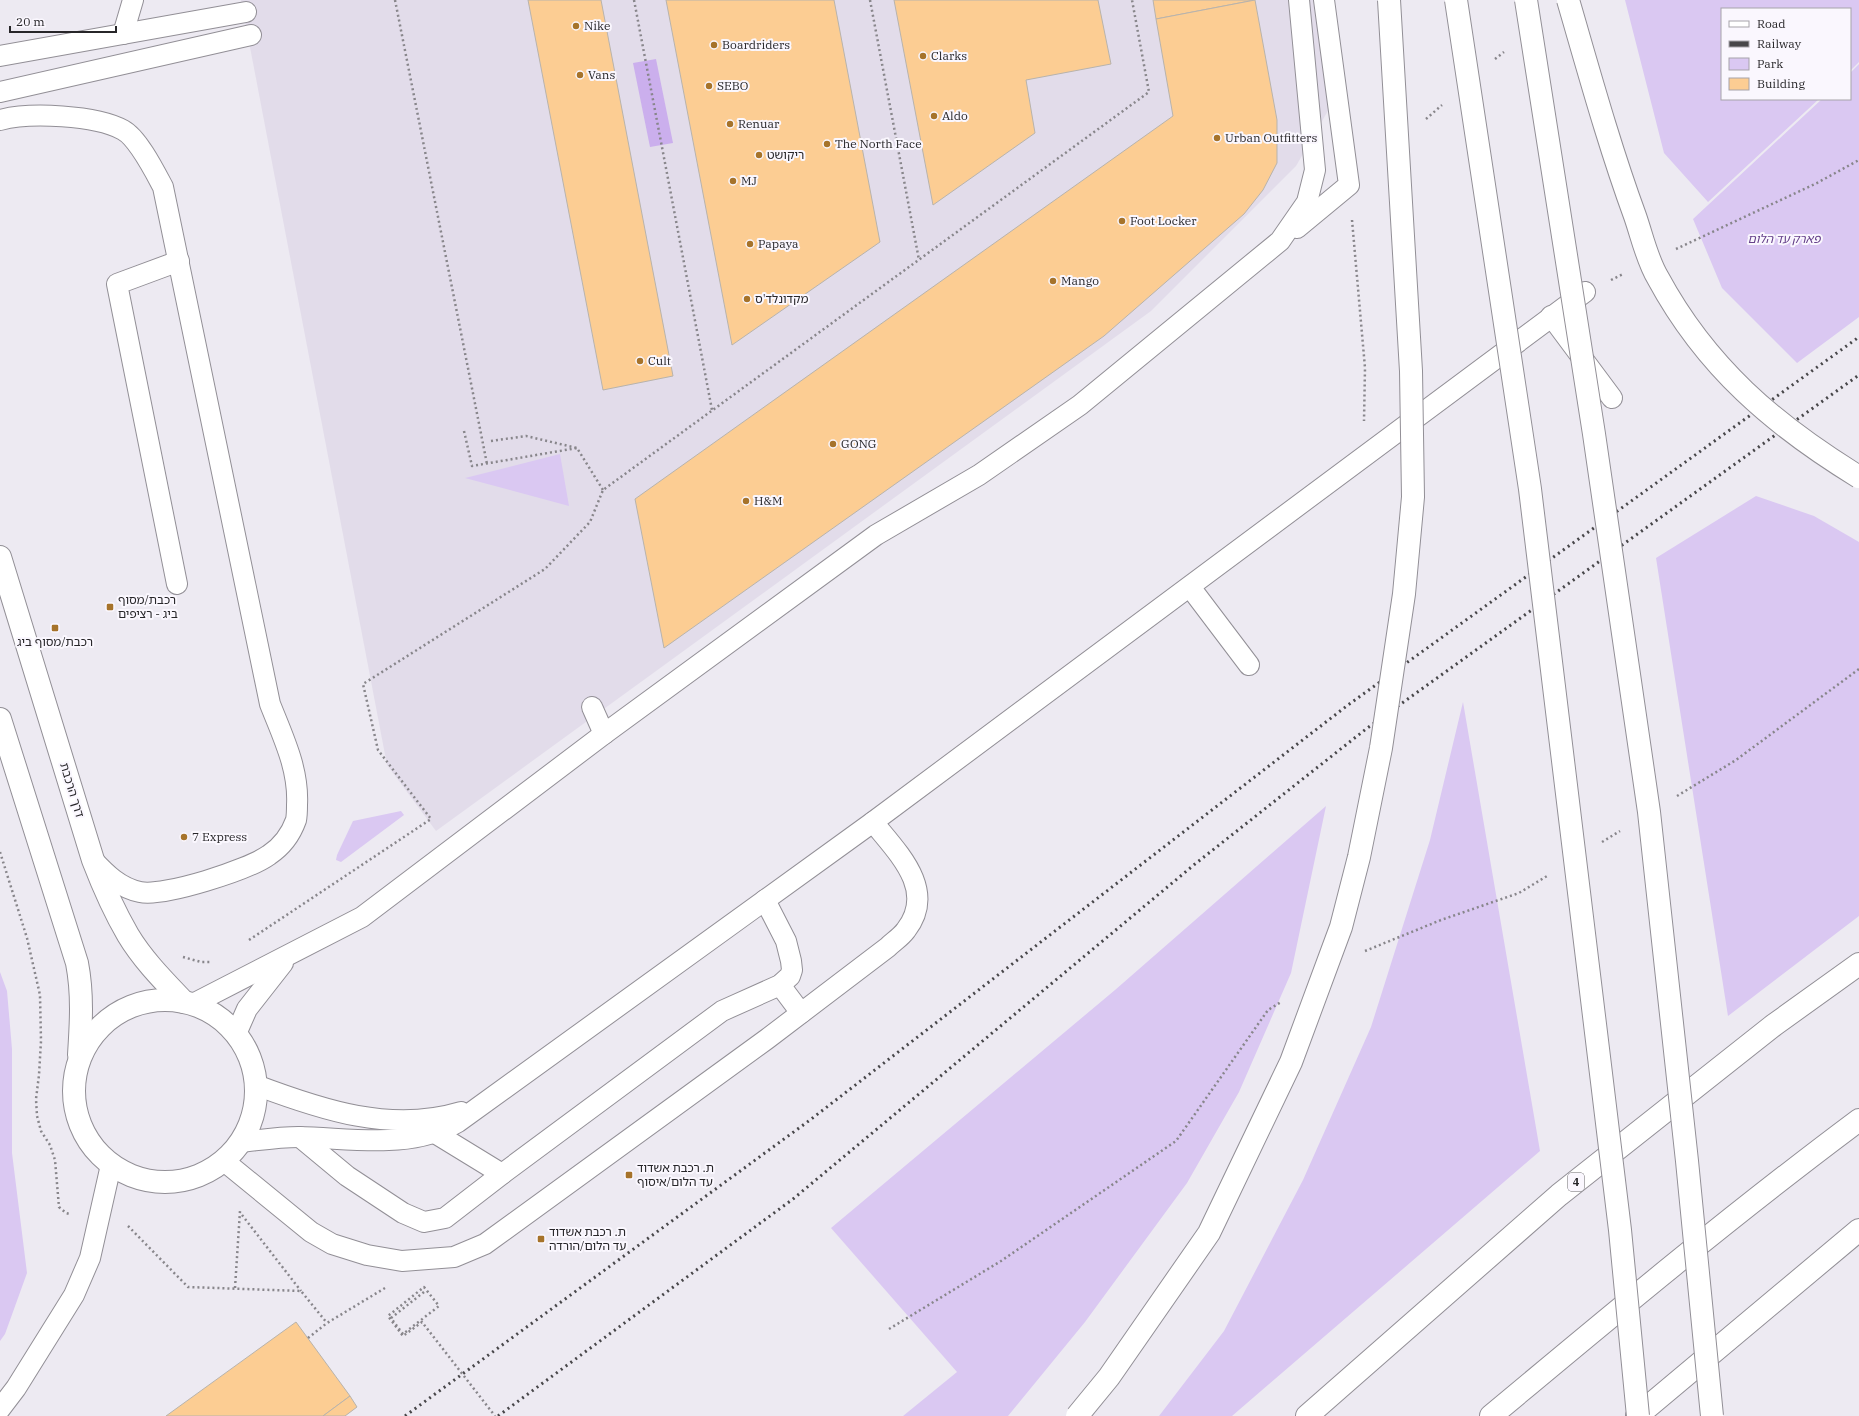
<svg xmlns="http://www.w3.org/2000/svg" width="1859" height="1416" font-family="'IBM Plex Serif','Noto Sans Hebrew',serif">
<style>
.built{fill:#e2dcea}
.green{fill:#dac8f2}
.water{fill:#cbafed}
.building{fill:#fccd93;stroke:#b8b3ac}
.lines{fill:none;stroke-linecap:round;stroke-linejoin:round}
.service-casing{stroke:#928f96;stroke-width:22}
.minor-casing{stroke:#928f96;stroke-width:24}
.trunk-casing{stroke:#928f96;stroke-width:24}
.path{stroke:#88868b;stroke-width:2.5;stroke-dasharray:2 3;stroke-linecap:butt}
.service{stroke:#fff;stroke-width:20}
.minor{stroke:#fff;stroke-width:22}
.trunk{stroke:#fff;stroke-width:22}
.rail{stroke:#474649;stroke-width:3;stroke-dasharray:2 4;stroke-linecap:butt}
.trunk-bridge-casing{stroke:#928f96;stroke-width:24;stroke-linecap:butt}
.path-bridge{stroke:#88868b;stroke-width:2.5;stroke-dasharray:2 3;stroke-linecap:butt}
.trunk-bridge{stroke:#fff;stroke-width:22}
.poi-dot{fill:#a6732a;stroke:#faf7fe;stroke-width:1.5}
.labels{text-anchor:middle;stroke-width:4;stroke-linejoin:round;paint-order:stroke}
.shield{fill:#faf7fe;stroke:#666569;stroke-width:1}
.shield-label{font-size:11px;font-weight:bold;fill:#272629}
.poi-label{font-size:12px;fill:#272629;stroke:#faf7fe;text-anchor:start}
.park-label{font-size:12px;font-style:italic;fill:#65408a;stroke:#faf7fe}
.street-label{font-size:12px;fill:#272629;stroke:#faf7fe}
</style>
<rect width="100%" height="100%" fill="#edeaf2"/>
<path class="built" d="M241 0H1313L1329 109 1296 166 1151 311 436 831 387 765Z"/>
<g class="green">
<path d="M1625 0H1859V62L1850 71V9H1722V99H1819L1708 202 1664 153Z"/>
<path d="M1859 64V317L1797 363 1722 288 1693 219 1822 99H1850V73Z"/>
<path d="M560 454 569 506 465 478Z"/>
<path d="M1756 496 1814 516 1859 542V916L1728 1016 1656 558Z"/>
<path d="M1463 702 1540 1151 1232 1416H1159L1224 1331 1303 1180 1371 1027 1430 840Z"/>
<path d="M1326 806 1291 973 1239 1092 1187 1183 1085 1322 1008 1416H903L957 1372 831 1228 1115 990Z"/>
<path d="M401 811 404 815 341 862 336 860 337 855 353 821Z"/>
<path d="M0 972 7 991 12 1049V1153L27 1273 5 1334 0 1341Z"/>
</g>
<path class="water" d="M656 59 673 143 650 147 633 63Z"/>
<g class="building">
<path d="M528 0H601L673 376 603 390Z"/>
<path d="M666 0H834L880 242 732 345Z"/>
<path d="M894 0H1098L1111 64 1026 80 1035 133 933 205Z"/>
<path d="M1153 0H1255L1156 19Z"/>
<path d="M1255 0 1277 120V163L1263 190 1244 214 1104 336 664 648 635 499 1173 116 1156 19Z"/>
<path d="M296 1322 350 1396 323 1416H166Z"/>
<path d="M350 1396 357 1407 345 1416H323Z"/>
</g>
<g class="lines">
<defs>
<g id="service">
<path d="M123 34 133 0"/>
<path d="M0 56 246 12"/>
<path d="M0 92 251 35"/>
<path d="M0 120C29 112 96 115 123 130 138 138 155 172 163 187L270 704C283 737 299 769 297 805 297 809 297 815 296 820 291 834 281 847 269 855 248 870 164 897 140 892 120 888 106 874 93 860"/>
<path d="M1297 228 1349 185 1324 0"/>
<path d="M1551 316 1612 398"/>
<path d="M177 584 117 284 179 261"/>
<path d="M1190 587 1249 665"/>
<path d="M592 707 604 734"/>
<path d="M780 985 801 1013"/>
<path d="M193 1004 362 917 604 734 876 535 979 475 1080 405 1280 241 1307 202 1315 170 1299 0"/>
<path d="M236 1034 247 1009 283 963"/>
<path d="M256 1085C322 1110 391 1133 461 1112"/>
<path d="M435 1133 502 1174 722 1011 780 985 790 976 792 970 791 961 786 941 765 900"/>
<path d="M300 1137 347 1176 403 1213 424 1222 445 1218 502 1174"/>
<path d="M241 1142C260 1140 279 1137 299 1137 352 1138 410 1150 458 1122L873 822 1585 292"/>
<path d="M224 1161 311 1232 332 1244 367 1255 402 1261 454 1257 485 1244 767 1039 888 947C893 942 901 937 906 930 937 890 898 853 873 822"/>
<path d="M0 1409 16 1388 74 1295 90 1258 111 1165"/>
</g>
<g id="minor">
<path d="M0 557 93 860C103 886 114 911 128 935 143 960 164 981 184 1002"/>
<path d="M0 719 77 963C83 994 81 1024 79 1055"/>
<circle cx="165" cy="1091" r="91"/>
</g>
<g id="trunk">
<path d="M1307 1416 1559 1195 1774 1025 1859 964"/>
<path d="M1491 1416C1612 1315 1733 1214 1859 1120"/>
<path d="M1637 1416 1859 1230"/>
</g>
</defs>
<use href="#service" class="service-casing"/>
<use href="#minor" class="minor-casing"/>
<use href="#trunk" class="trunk-casing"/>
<g class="path">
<path d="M395 0 487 464"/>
<path d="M634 0 712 410"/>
<path d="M870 0 919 260"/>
<path d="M1495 59 1504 52"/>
<path d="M1426 119 1442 105"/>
<path d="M1352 220 1365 368 1364 421"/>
<path d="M1676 249 1817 183 1859 160"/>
<path d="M1611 280 1623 274"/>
<path d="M464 431 472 466 577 448"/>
<path d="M491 441 526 436 577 448 603 490"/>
<path d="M1677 796 1736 760 1859 669"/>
<path d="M1602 842 1620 831"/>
<path d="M0 852 27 938 40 995 41 1041 39 1075 36 1099 37 1116 41 1131 50 1145 55 1160 59 1207 66 1213 70 1214"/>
<path d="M249 940 431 819 378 750 363 684 545 569 590 522 603 490 1149 92 1132 0"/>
<path d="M1365 951 1441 920 1519 893 1547 876"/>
<path d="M183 957 201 962H210"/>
<path d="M242 1215 301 1291"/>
<path d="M128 1226 188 1287 301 1291 327 1323"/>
<path d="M235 1288 240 1211"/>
<path d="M889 1329 1001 1261 1176 1141 1268 1010 1281 1002"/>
<path d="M308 1338 327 1323 385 1288"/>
</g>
<use href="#service" class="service"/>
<use href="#minor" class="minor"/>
<use href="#trunk" class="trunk"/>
<g class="rail">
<path d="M405 1416 810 1120 1348 705 1859 337"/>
<path d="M498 1416 793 1199 1195 864 1366 729 1859 375"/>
</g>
<defs>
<g id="trunk-bridge">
<path d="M1456 0 1530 489 1620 1230 1638 1416"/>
<path d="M1526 0 1594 434 1649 812 1687 1161 1712 1416"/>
<path d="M1568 0C1589 72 1609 145 1635 216 1642 236 1647 260 1658 278 1706 367 1774 425 1859 477"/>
<path d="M1077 1416 1109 1377 1209 1233 1291 1062 1341 927 1359 857 1381 748 1404 594 1413 497 1411 371 1389 0"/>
</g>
</defs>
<use href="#trunk-bridge" class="trunk-bridge-casing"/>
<path class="path-bridge" d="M424 1292 391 1318 403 1334 439 1306 424 1287 388 1316 403 1336 422 1322 495 1416"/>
<use href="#trunk-bridge" class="trunk-bridge"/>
</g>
<g class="poi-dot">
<circle cx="576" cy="26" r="4"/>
<circle cx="714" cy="45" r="4"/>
<circle cx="923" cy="56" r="4"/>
<circle cx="580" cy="75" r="4"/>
<circle cx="709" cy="86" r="4"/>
<circle cx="934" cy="116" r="4"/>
<circle cx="730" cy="124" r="4"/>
<circle cx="1217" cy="138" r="4"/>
<circle cx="827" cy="144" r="4"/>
<circle cx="759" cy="155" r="4"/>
<circle cx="733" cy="181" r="4"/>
<circle cx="1122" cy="221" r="4"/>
<circle cx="750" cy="244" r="4"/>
<circle cx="1053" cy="281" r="4"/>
<circle cx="747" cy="299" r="4"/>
<circle cx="640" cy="361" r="4"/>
<circle cx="833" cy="444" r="4"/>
<circle cx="746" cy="501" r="4"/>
<rect x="106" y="603" width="8" height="8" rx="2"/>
<rect x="51" y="624" width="8" height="8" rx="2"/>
<circle cx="184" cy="837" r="4"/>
<rect x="625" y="1171" width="8" height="8" rx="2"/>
<rect x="537" y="1235" width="8" height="8" rx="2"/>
</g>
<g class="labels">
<rect class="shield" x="1568" y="1173" width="16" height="18" rx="3"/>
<g class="shield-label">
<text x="1576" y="1186">4</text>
</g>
<g class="poi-label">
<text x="584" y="30">Nike</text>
<text x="722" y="49">Boardriders</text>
<text x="931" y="60">Clarks</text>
<text x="588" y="79">Vans</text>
<text x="717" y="90">SEBO</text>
<text x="942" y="120">Aldo</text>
<text x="738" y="128">Renuar</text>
<text x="1225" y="142">Urban Outfitters</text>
<text x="835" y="148">The North Face</text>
<text x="767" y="159">ריקושט</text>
<text x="741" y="185">MJ</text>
<text x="1130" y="225">Foot Locker</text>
<text x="758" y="248">Papaya</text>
<text x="1061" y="285">Mango</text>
<text x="755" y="303">מקדונלד'ס</text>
<text x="648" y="365">Cult</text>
<text x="841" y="448">GONG</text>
<text x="754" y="505">H&amp;M</text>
<text x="118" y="604">רכבת/מסוף<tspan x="118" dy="14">ביג - רציפים</tspan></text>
<text x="55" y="646" text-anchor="middle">רכבת/מסוף ביג</text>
<text x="192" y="841">7 Express</text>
<text x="637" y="1172">ת. רכבת אשדוד<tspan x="637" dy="14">עד הלום/איסוף</tspan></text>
<text x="549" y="1236">ת. רכבת אשדוד<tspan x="549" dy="14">עד הלום/הורדה</tspan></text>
</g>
<g class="park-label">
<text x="1784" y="243">פארק עד הלום</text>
</g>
<g class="street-label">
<text transform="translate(72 790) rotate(73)" y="4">דרך הרכבת</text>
</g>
</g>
<rect x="1721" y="8" width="130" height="92" fill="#faf7fe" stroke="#a6a3a9"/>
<rect x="1729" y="21" width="20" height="6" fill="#ffffff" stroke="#a6a3a9"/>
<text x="1757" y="28" font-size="12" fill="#272629">Road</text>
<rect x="1729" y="41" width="20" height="6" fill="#474649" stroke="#a6a3a9"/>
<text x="1757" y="48" font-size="12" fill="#272629">Railway</text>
<rect x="1729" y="58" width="20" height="12" fill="#dac8f2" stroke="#a6a3a9"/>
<text x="1757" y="68" font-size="12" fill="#272629">Park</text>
<rect x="1729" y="78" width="20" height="12" fill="#fccd93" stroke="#a6a3a9"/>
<text x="1757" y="88" font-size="12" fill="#272629">Building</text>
<path d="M10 26v6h106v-6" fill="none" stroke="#272629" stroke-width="2"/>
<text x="16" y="26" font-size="12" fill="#272629" stroke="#faf7fe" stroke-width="3" paint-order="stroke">20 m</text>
</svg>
